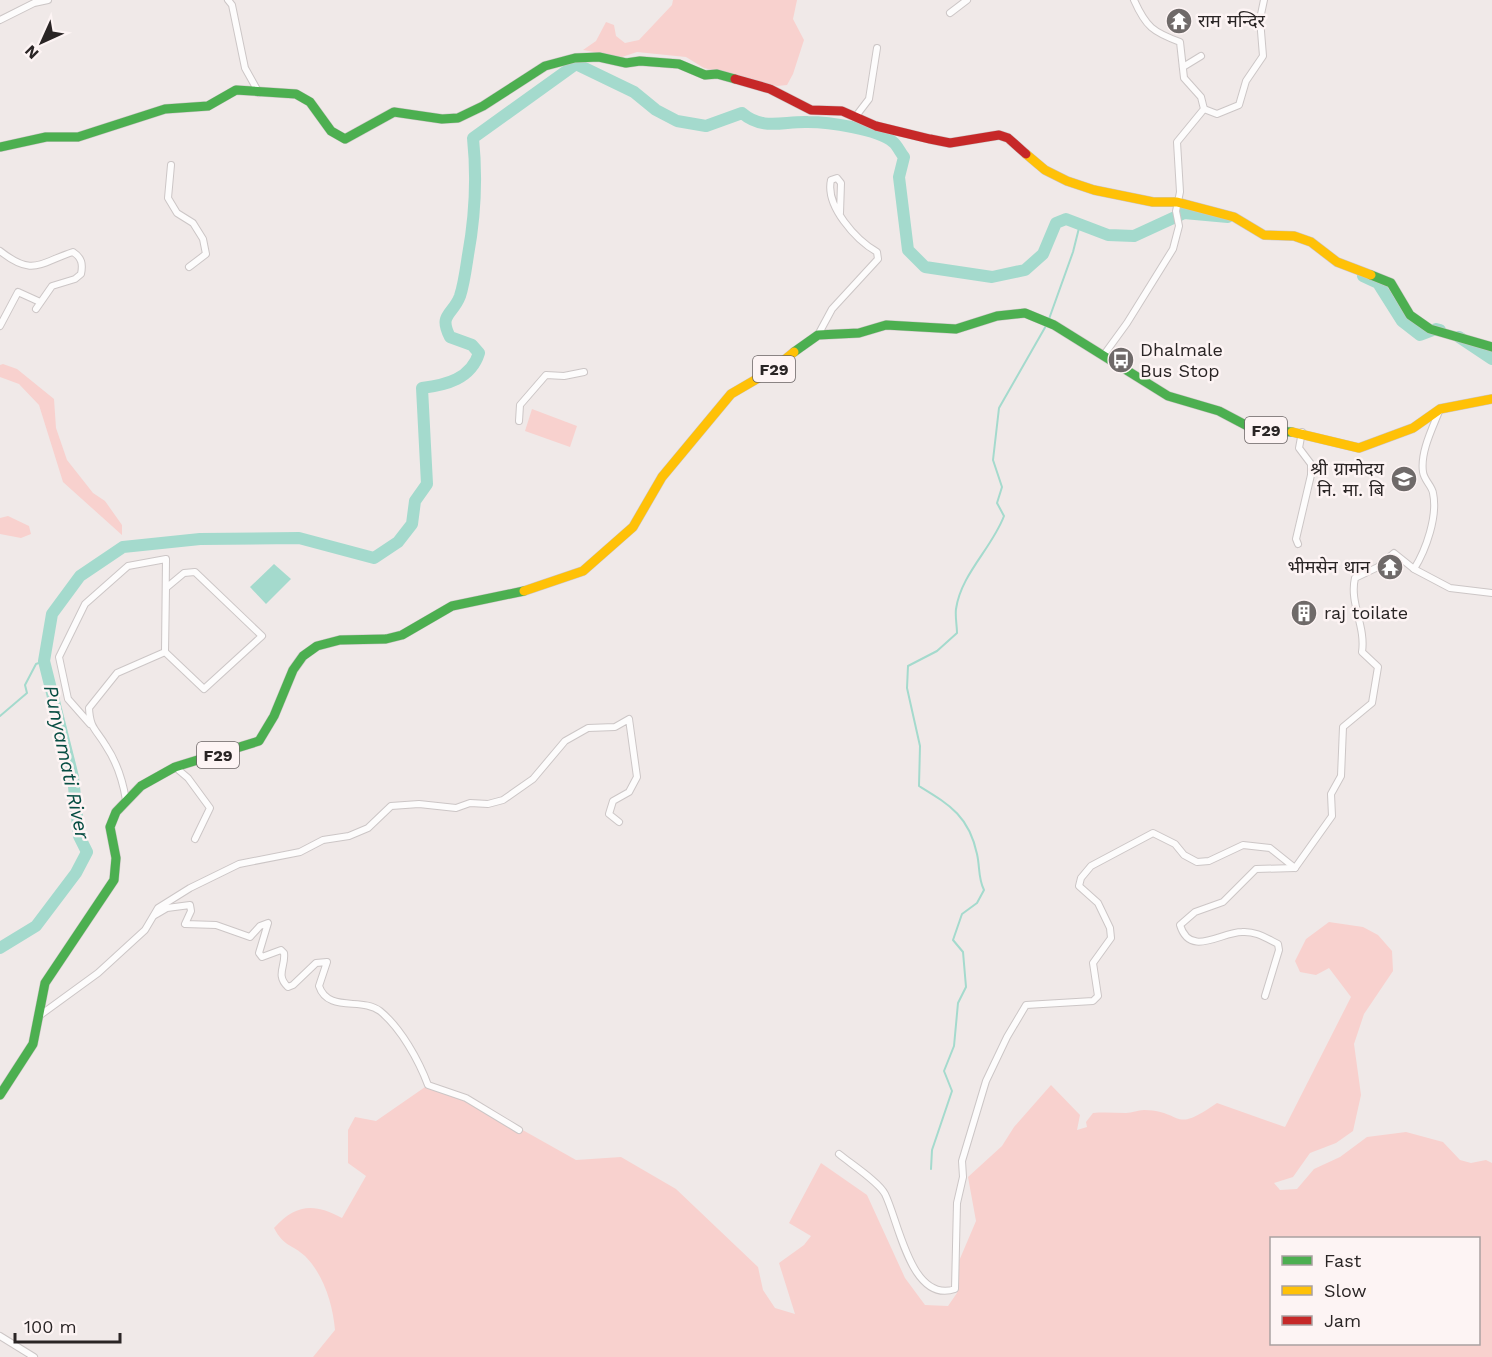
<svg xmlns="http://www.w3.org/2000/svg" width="1492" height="1357" font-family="'Work Sans','Noto Sans Devanagari',sans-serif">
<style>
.green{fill:#f8d1ce;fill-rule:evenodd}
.water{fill:#a4dacd}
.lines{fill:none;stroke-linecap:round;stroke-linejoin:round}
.stream{stroke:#a4dacd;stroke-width:2}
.river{stroke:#a4dacd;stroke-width:12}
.street-casing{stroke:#ccc6c6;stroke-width:8}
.fast-casing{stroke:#ccc6c6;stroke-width:10}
.slow-casing{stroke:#ccc6c6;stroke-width:10}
.jam-casing{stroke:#ccc6c6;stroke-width:10}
.street{stroke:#fdfcfc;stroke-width:6}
.fast{stroke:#4caf50;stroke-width:9}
.slow{stroke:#ffc107;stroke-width:9}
.jam{stroke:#c62828;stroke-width:9}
.labels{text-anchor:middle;stroke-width:5;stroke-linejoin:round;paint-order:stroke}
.shield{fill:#fdf4f4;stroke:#696363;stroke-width:1.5}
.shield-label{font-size:16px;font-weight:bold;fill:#2a2525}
.poi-label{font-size:18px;fill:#2a2525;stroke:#fdf4f4;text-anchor:start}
.water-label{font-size:20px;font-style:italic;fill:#064d42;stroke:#fdf4f4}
</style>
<rect width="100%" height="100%" fill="#f0e9e8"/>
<g class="green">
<path d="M673 0H797L793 19 804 40 793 74 787 85 777 86 704 68 686 57 637 52 622 57 583 50 596 41 606 22 614 25 616 36 625 43 639 40 672 5Z"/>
<path d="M3 364 17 369 54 399 56 428 67 460 93 493 105 501 122 525V535L63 482 39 405 19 384 0 377V365Z"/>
<path d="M532 409 577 426 570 447 525 431Z"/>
<path d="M8 516 29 526 31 534 21 538 0 534V518Z"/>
<path d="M1329 922 1363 927 1378 935 1392 951 1393 971 1364 1014 1354 1044 1361 1095 1353 1131 1336 1143 1310 1153 1293 1177 1274 1183 1280 1190 1297 1189 1314 1169 1340 1157 1367 1137 1406 1132 1443 1142 1460 1160 1471 1163 1486 1160 1492 1163V1357H313L335 1330C333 1305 324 1275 305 1256 292 1244 284 1247 274 1228 296 1204 314 1203 342 1218L366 1176 348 1163V1130L355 1117 376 1121 428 1085 466 1098 576 1160 621 1157 676 1189 758 1267 763 1290 775 1308 795 1314 779 1263 804 1245 811 1236 789 1223 821 1163 867 1195 905 1278 925 1305 948 1306 957 1293 959 1261 976 1221 968 1177 1002 1146 1014 1127 1051 1085 1080 1115 1077 1130 1087 1127 1086 1122 1093 1113C1105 1112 1115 1113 1126 1113 1132 1113 1138 1110 1144 1110 1185 1111 1171 1135 1217 1103L1285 1127 1351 997 1329 968 1316 975 1300 972 1295 961 1306 939ZM1272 1238H1478V1344H1272Z"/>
</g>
<path class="water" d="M274 564 291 579 266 604 250 587Z"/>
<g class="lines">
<g class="stream">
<path d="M1049 319 1073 252 1080 224"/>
<path d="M0 716 27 693 25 685 36 664 44 661"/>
<path d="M931 1169 932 1150 952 1091 944 1071 954 1046 958 1003 966 987 963 952 953 940 962 914 977 903 984 890C978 878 980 867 977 854 969 816 950 805 919 786L920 746 907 688 908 666 937 651 957 633C957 626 955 616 956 609 961 574 992 548 1004 516L997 503 1002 487 993 460 999 408 1047 324"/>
</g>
<g class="river">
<path d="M1363 276 1378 283 1402 321 1420 335 1436 329 1440 330"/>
<path d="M1459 337 1492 359"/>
<path d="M0 948 36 926 76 873 87 852 79 836 73 777 44 661 52 614 80 576 123 547 200 539 299 538 374 558 398 542 412 524 415 501 427 484 422 388C446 385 471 379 479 353L472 345 450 337C438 314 453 315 460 296 464 284 466 268 468 255 475 217 477 177 473 138L576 64 634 92 656 110 677 121 706 126 742 113C763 131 783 121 808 122 828 122 878 129 893 142 897 145 900 152 904 157L899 177 908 250 925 267 992 277 1025 270 1043 254 1056 223 1066 219 1108 235 1134 236 1184 213 1228 217"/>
</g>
<defs>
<g id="street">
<path d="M228 0 232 5 245 68 259 93"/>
<path d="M950 13 967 0"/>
<path d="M0 20 34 3 48 0"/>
<path d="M1183 67 1201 56"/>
<path d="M1204 109 1217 114 1239 105 1246 81 1263 56 1260 19 1264 0"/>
<path d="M856 116 869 99 877 48"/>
<path d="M171 165 168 198 177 213 193 223 203 239 206 254 189 267"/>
<path d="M0 251C33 277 39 263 73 252 82 258 83 264 81 274L75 279 52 286 36 309"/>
<path d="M0 326 18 292 40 302"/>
<path d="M818 335 832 309 878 259 877 252C856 240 825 206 831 180L837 178 841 183 840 213"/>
<path d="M1103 356 1127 323 1173 249 1179 226 1176 211 1180 192 1177 142 1204 109 1201 97 1184 78 1180 42C1153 32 1146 27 1134 0"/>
<path d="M519 421 520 405 546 375 564 376 584 372"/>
<path d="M1298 544 1296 539 1311 475V464L1299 448 1302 432"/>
<path d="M1414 569 1450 588 1492 593"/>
<path d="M90 724 68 699 59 657 85 604 128 566 166 559 165 652 166 588 184 573 195 572 262 636 204 689 165 652 117 673 89 708C90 729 96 729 106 746 116 761 123 782 126 800"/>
<path d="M175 767 188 778 210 808 195 839"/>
<path d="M155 915 167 908 190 905 191 911 185 924 216 925 250 937 260 926 268 923 259 953 262 957 281 950 284 953C286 966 275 975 288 987L293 985 316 963 327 962 319 986C328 1013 362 997 380 1011 401 1028 419 1061 428 1085L466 1098 519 1130"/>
<path d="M1265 996 1279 950 1278 944C1266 938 1256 931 1242 932 1221 932 1190 958 1180 925L1195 912 1223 902 1256 869 1295 868 1332 816 1331 794 1341 776 1343 727 1372 703 1378 667 1362 652C1366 626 1349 603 1355 578L1378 567 1394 553 1414 569C1426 550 1438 516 1433 493 1432 486 1424 480 1423 472 1420 452 1433 427 1440 409"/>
<path d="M39 1016 98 973 145 930 158 908 190 888 239 864 300 852 323 840 349 836 368 828 391 806 419 804 456 808 470 803 488 804 503 800 533 779 565 741 588 728 615 727 629 719 637 777 629 792 613 801 609 814 619 822"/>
<path d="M839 1154C851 1164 879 1182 885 1194 899 1222 911 1304 955 1289L957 1203 963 1177 962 1161 986 1081 1007 1037 1026 1005 1093 1001 1098 996 1093 963 1111 938 1110 928 1098 903 1079 886 1081 878 1091 866 1153 833 1175 844 1184 855 1197 862 1209 861 1243 845 1270 848 1295 868"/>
<path d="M0 1336 34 1357"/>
</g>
<g id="fast">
<path d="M0 147 46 137H78L165 109 208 106 236 90 296 94 310 102 331 131 345 139 394 112 442 119 458 118 483 106 545 66 575 58 599 57 626 63 640 61 679 64 705 75 717 74 735 79"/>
<path d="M1371 275 1391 283 1410 315 1430 329 1492 347"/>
<path d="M794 352 818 335 859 333 886 325 956 329 997 316 1025 313 1054 325 1168 396 1219 411 1255 430 1292 432"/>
<path d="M0 1095 33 1044 45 983 114 880 116 858 110 827 116 812 141 786 175 767 259 741 274 716 293 670 303 656 317 646 340 640 386 639 402 635 452 606 524 591"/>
</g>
<g id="slow">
<path d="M1026 154 1045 170 1067 181 1094 190 1153 202H1177L1234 217 1264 235 1294 236 1311 242 1337 262 1371 275"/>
<path d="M1292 432 1359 448 1413 428 1440 409 1492 399"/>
<path d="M524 591 583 571 633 527 662 477 731 394 772 370 794 352"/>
</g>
<path id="jam" d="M735 79 770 89 811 110 842 111 876 126 930 139 950 143 999 135 1008 138 1026 154"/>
</defs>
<use href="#street" class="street-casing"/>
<use href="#fast" class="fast-casing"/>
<use href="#slow" class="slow-casing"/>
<use href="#jam" class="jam-casing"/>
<use href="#street" class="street"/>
<use href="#fast" class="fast"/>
<use href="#slow" class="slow"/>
<use href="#jam" class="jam"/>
</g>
<defs>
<symbol id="temple-disc" viewBox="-11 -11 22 22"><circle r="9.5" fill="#6f6a69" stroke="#fdf4f4"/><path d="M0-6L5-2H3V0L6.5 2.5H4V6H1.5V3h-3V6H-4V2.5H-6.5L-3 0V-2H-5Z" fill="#fff"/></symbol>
<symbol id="bus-disc" viewBox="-11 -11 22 22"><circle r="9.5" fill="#6f6a69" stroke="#fdf4f4"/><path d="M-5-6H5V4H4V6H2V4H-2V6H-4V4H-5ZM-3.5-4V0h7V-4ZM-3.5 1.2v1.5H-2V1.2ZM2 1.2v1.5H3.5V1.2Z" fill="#fff"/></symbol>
<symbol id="school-disc" viewBox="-11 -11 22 22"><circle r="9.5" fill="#6f6a69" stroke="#fdf4f4"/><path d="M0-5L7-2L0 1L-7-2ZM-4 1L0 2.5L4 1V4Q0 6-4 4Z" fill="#fff"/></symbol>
<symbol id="building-disc" viewBox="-11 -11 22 22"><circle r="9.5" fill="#6f6a69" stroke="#fdf4f4"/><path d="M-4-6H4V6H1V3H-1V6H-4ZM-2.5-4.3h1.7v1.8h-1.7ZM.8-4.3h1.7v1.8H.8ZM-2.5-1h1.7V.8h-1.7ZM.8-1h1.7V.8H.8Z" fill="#fff"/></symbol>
</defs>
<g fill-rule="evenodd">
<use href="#temple-disc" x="1164" y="6" width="30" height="30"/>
<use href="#bus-disc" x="1106" y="345" width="30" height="30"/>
<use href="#school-disc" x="1389" y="464" width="30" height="30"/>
<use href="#temple-disc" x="1375" y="552" width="30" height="30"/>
<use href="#building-disc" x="1289" y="598" width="30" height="30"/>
</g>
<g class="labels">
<g class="shield">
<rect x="753" y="356" width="42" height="26" rx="4.5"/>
<rect x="1245" y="417" width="42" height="26" rx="4.5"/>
<rect x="197" y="742" width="42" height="26" rx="4.5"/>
</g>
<g class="shield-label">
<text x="774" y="375">F29</text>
<text x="1266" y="436">F29</text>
<text x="218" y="761">F29</text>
</g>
<g class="poi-label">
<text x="1198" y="27">राम मन्दिर</text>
<text x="1140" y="356">Dhalmale<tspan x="1140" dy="21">Bus Stop</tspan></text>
<text x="1384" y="475" text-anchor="end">श्री ग्रामोदय<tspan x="1384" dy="21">नि. मा. बि</tspan></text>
<text x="1370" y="573" text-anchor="end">भीमसेन थान</text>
<text x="1324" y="619">raj toilate</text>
</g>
<g class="water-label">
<text transform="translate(67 762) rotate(78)" y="7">Punyamati River</text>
</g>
</g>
<rect x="1270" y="1237" width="210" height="108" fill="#fdf4f4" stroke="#a9a1a1" stroke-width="1.5"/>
<rect x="1282" y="1256" width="30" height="9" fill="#4caf50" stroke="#a9a1a1" stroke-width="1.5"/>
<text x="1324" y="1267" font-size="18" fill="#2a2525">Fast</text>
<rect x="1282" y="1286" width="30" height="9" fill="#ffc107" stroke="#a9a1a1" stroke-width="1.5"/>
<text x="1324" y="1297" font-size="18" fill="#2a2525">Slow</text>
<rect x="1282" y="1316" width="30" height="9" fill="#c62828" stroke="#a9a1a1" stroke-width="1.5"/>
<text x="1324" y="1327" font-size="18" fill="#2a2525">Jam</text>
<g transform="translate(42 42) rotate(225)" stroke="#fdf4f4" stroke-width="4.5" paint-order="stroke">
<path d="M0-4.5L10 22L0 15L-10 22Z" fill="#2a2525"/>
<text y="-9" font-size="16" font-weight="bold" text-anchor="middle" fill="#2a2525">N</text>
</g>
<path d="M15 1333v9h105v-9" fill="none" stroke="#2a2525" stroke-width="3"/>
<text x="24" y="1333" font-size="18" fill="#2a2525" stroke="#fdf4f4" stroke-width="4.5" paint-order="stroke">100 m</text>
</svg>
